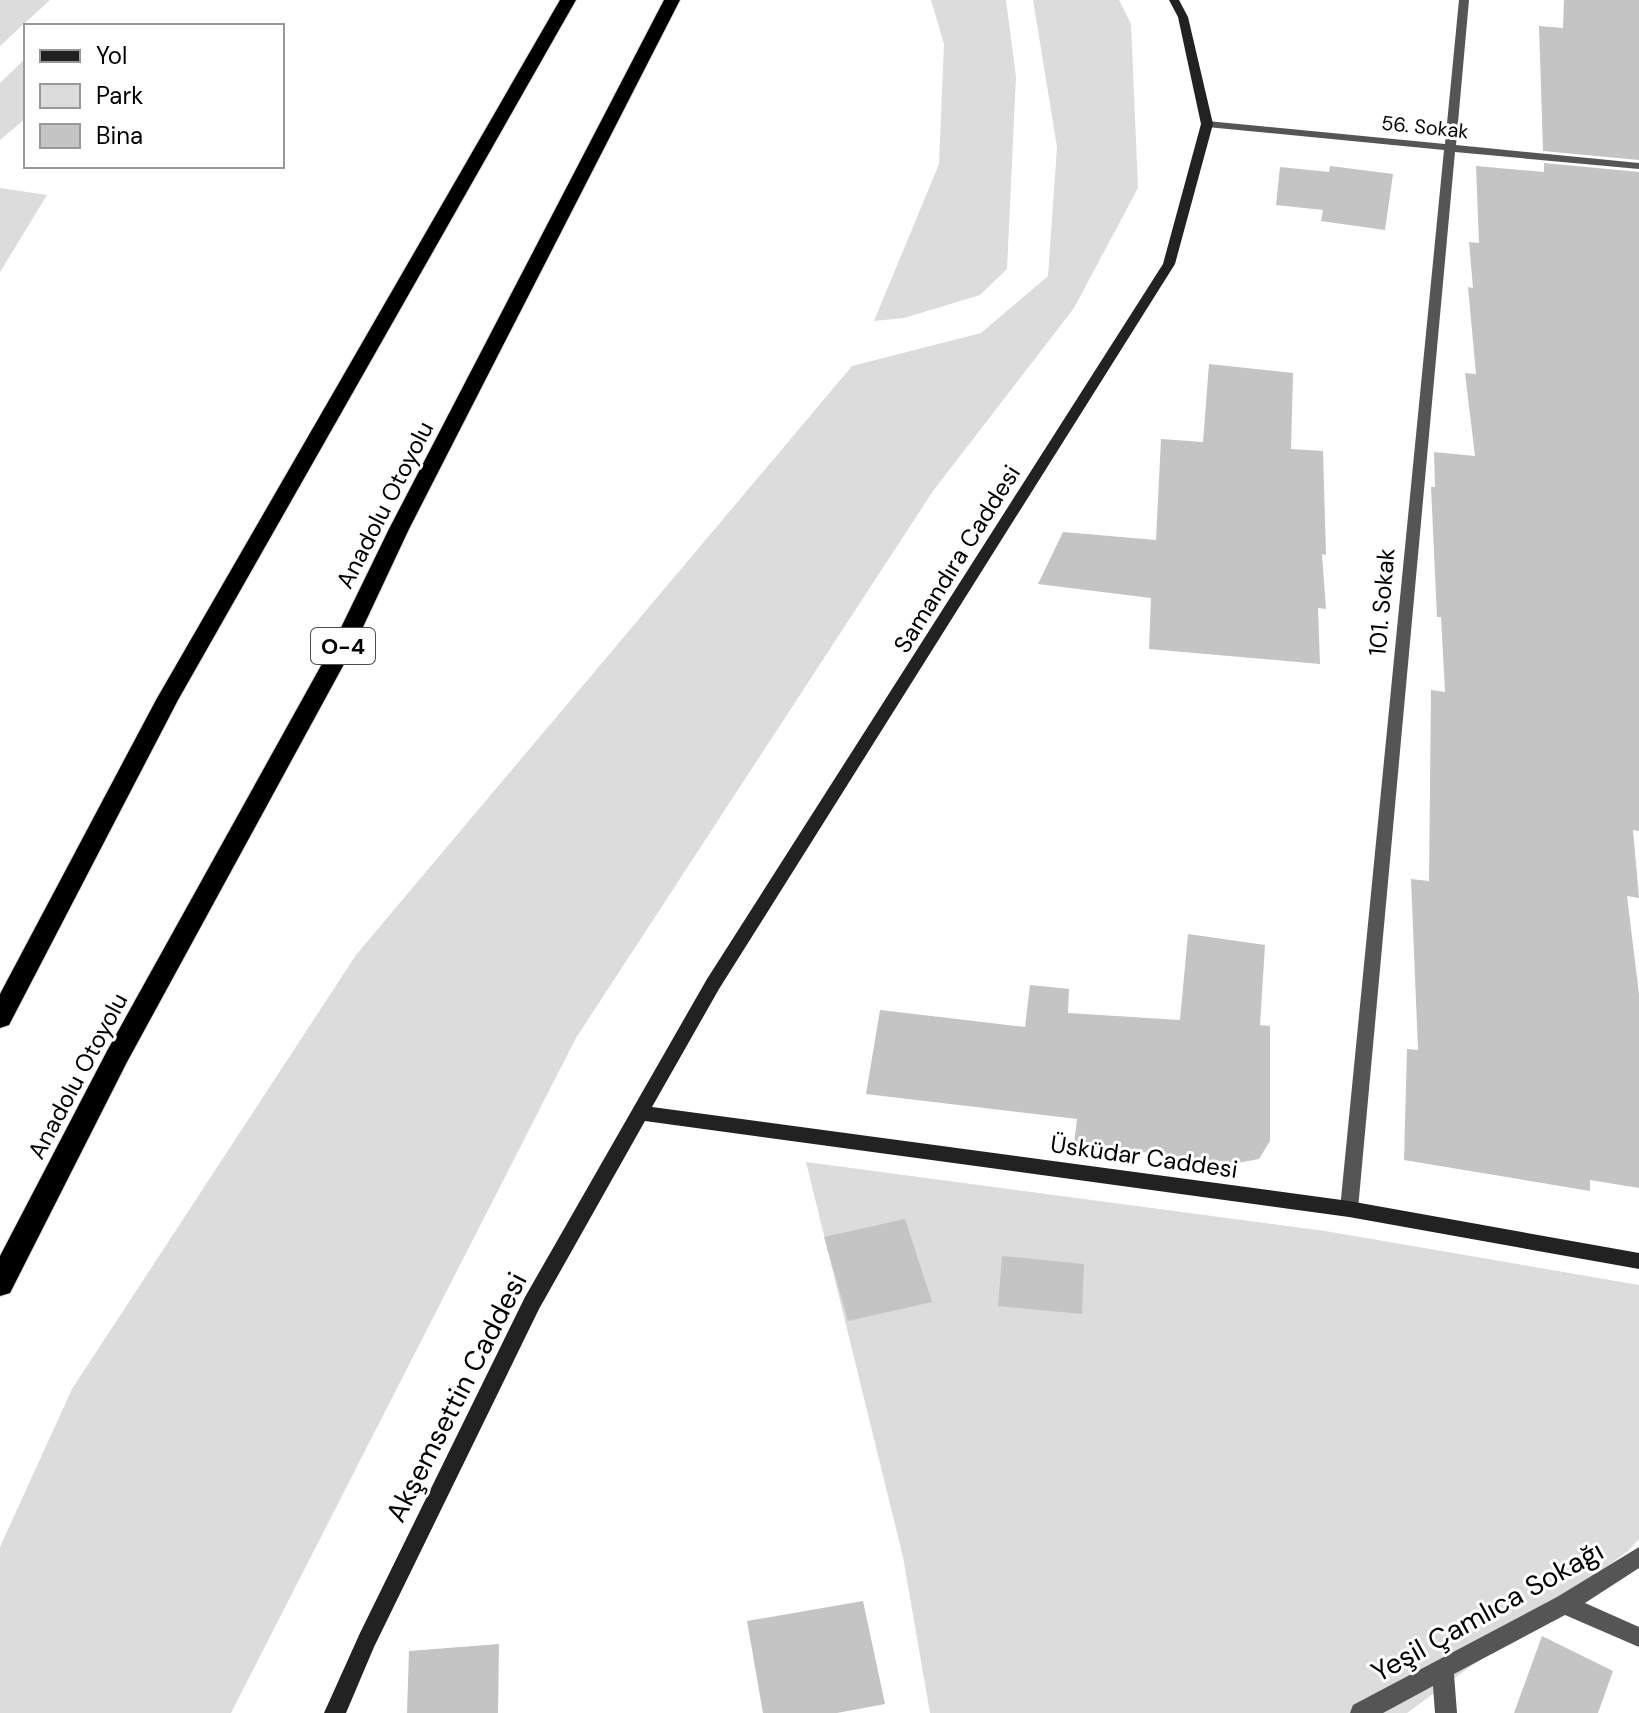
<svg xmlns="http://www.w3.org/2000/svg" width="1639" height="1713" font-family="'DM Sans',sans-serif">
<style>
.green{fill:#dcdcdc}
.building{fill:#c4c4c4}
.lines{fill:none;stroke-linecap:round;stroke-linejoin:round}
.motorway-casing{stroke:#dbdbdb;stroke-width:2}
.minor{fill:#555;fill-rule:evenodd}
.secondary{fill:#222;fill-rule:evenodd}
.motorway{fill:#000;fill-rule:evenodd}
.labels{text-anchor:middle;stroke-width:6;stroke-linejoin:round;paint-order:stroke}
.far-street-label{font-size:20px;fill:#000;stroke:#fff}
.shield{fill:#fff;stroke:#4c4c4c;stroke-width:2}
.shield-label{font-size:22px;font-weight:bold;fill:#000}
.street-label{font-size:24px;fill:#000;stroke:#fff}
.near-street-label{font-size:28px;fill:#000;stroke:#fff}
</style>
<rect width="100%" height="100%" fill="#fff"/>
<g class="green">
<path d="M0 0H50L0 46Z"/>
<path d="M931 0H1006L1016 77 1007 269 980 295 904 318 874 321 939 164 944 44Z"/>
<path d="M1033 0H1119L1131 24 1138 188 1074 308 933 491 576 1038 231 1713H0V1547L72 1389 356 955 852 366 981 333 1048 276 1057 147Z"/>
<path d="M26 58V118L0 140V83Z"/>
<path d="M0 188 47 195 0 272Z"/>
<path d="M806 1162 1325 1231 1639 1285V1539L1628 1551 1407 1713H930L903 1557Z"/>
</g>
<g class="building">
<path d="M1564 0H1639V160L1543 151 1539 26 1563 28Z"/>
<path d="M1544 163 1639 172V831L1633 830 1639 898 1627 896 1639 994V1188L1590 1180V1191L1404 1160 1407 1049 1418 1050 1411 879 1429 881 1431 690 1445 692 1441 617H1437L1431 487H1435L1434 452 1475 456 1465 373 1476 374 1468 287 1473 288 1469 242 1479 243 1476 166 1544 172Z"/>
<path d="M1330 166 1393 174 1385 230 1321 221 1323 210 1276 205 1280 167 1329 172Z"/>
<path d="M1209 364 1293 373 1291 449 1323 451 1326 555 1322 554 1326 609 1318 608 1320 664 1149 649 1151 598 1038 584 1063 532 1156 540 1161 439 1203 442Z"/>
<path d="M1188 934 1265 945 1260 1025 1270 1026V1141L1259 1159 1237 1163 1074 1144 1077 1119 866 1094 880 1010 1025 1027 1030 985 1069 989 1068 1013 1180 1020Z"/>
<path d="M905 1219 932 1302 848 1321 824 1237Z"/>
<path d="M1002 1256 1084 1264 1082 1314 998 1306Z"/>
<path d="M863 1601 885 1704 837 1713H763L747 1621Z"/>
<path d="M1542 1636 1613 1671 1598 1713H1514Z"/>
<path d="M499 1644 498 1713H407L409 1651Z"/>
</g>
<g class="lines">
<defs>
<g id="motorway">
<path d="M560 0H576L178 700 9 1025 0 1028V994L156 700Z"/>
<path d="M664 0H680L409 529 355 644 127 1062 10 1293 0 1296V1256L107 1051 333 644 389 529Z"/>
</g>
</defs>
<use href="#motorway" class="motorway-casing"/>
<g class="minor">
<path d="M1459 0H1469L1456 145 1639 163V169L1455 152 1358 1209 1355 1214 1349 1217 1343 1214 1340 1209 1444 150 1207 127 1201 124 1207 121 1445 144Z"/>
<path d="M1639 1547V1568L1585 1603 1639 1627V1647L1565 1615 1454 1674 1457 1713H1435L1433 1686 1383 1713H1350L1353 1705 1557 1597Z"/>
</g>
<path class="secondary" d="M1169 0H1179L1188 17 1213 124 1175 264 719 989 652 1107 1349 1201 1639 1253V1269L1349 1217 645 1121 539 1309 374 1647 346 1713H324L360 1633 525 1297 707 979 1163 264 1201 124 1178 17Z"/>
<use href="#motorway" class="motorway"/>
</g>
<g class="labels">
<g class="far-street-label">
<text transform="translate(1425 127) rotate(6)" y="7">56. Sokak</text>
</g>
<rect class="shield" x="311" y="628" width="64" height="36" rx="6"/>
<g class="shield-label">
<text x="343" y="654">O-4</text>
</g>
<g class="street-label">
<text transform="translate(385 505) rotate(-63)" y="8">Anadolu Otoyolu</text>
<text transform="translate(957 559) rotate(-58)" y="8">Samandıra Caddesi</text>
<text transform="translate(1382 602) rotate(-85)" y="8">101. Sokak</text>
<text transform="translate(78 1076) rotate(-62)" y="8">Anadolu Otoyolu</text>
<text transform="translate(1144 1157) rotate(8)" y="8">Üsküdar Caddesi</text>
</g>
<g class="near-street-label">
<text transform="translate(456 1397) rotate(-63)" y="10">Akşemsettin Caddesi</text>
<text transform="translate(1487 1611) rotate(-29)" y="10">Yeşil Çamlıca Sokağı</text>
</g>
</g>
<rect x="24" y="24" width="260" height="144" fill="#ffffff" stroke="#999999" stroke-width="2"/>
<rect x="40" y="50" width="40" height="12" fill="#222222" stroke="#999999" stroke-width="2"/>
<text x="96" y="64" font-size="24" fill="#000000">Yol</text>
<rect x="40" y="84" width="40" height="24" fill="#dcdcdc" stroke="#999999" stroke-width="2"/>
<text x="96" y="104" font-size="24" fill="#000000">Park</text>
<rect x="40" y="124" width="40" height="24" fill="#c4c4c4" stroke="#999999" stroke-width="2"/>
<text x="96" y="144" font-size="24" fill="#000000">Bina</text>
</svg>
